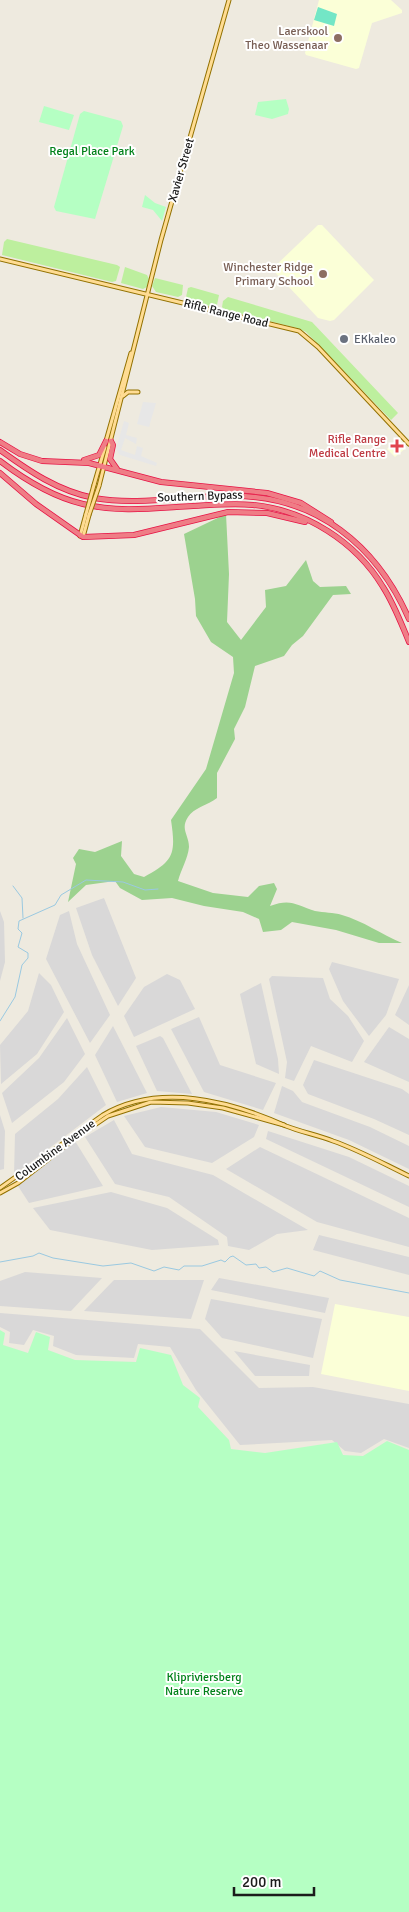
<svg xmlns="http://www.w3.org/2000/svg" width="409" height="1912" font-family="Signika,sans-serif">
<style>
.residential{fill:#d9d8d8}
.education{fill:#fbffd7}
.grass{fill:#bdef9e}
.forest{fill:#9cd28f}
.park{fill:#b5ffc3}
.pitch{fill:#73e6c6}
.parking{fill:#e7e7e7}
.lines{fill:none;stroke-linecap:round;stroke-linejoin:round}
.stream{stroke:#9ac9e1;stroke-width:1}
.major-casing{stroke:#927100;stroke-width:5}
.highway-casing{stroke:#e61244;stroke-width:6}
.major{stroke:#ffdc93;stroke-width:3}
.highway{stroke:#ef7d86;stroke-width:4.5}
.major-bridge-casing{stroke:#927100;stroke-width:5;stroke-linecap:butt}
.major-bridge{stroke:#ffdc93;stroke-width:3}
.education-dot{fill:#8d6e63;stroke:#fff;stroke-width:2}
.worship-dot{fill:#6b7280;stroke:#fff;stroke-width:2}
.health-dot{fill:#e0444e;stroke:#fff;stroke-width:2}
.labels{text-anchor:middle;stroke-width:4;stroke-linejoin:round;paint-order:stroke}
.education-label{font-size:12px;fill:#785e54;stroke:#fff;text-anchor:end}
.park-label{font-size:12px;fill:#018119;stroke:#fff}
.street-label{font-size:12px;fill:#1b1b1b;stroke:#fff}
.worship-label{font-size:12px;fill:#5b616d;stroke:#fff;text-anchor:start}
.health-label{font-size:12px;fill:#be3a42;stroke:#fff;text-anchor:end}
</style>
<rect width="100%" height="100%" fill="#eeeadf"/>
<g class="residential">
<path d="M104 898 136 978 118 1006 92 955 76 908Z"/>
<path d="M0 911 4 922 5 962 0 981Z"/>
<path d="M69 911 77 944 110 1015 90 1043 46 959 60 915Z"/>
<path d="M332 962 399 979 386 1015 369 1036 343 1001 329 969Z"/>
<path d="M39 973 51 985 64 1012 37 1054 1 1084 0 1045 28 1011Z"/>
<path d="M167 974 180 980 195 1009 134 1037 124 1016 144 987Z"/>
<path d="M272 976 323 978 330 999 348 1016 364 1041 352 1062 311 1046 294 1081 285 1078 287 1062 269 979Z"/>
<path d="M261 983 278 1059 279 1074 256 1064 240 994Z"/>
<path d="M409 985V1025L395 1015Z"/>
<path d="M199 1017 220 1065 276 1083 263 1110 204 1092 171 1029Z"/>
<path d="M67 1018 85 1054 64 1082 12 1123 2 1093 39 1058Z"/>
<path d="M113 1026 147 1093 117 1102 95 1055Z"/>
<path d="M389 1027 409 1039V1082L364 1062Z"/>
<path d="M160 1036 163 1038 192 1094 157 1091 136 1046Z"/>
<path d="M314 1060 402 1089 409 1094V1135L374 1119 308 1094 303 1085Z"/>
<path d="M87 1067 106 1105 14 1175 15 1134 58 1099Z"/>
<path d="M282 1086 293 1091 302 1102 370 1127 409 1146V1169L349 1140 274 1113Z"/>
<path d="M161 1107 216 1112 259 1125 254 1137 212 1163 145 1147 124 1116Z"/>
<path d="M0 1115 5 1131 4 1169 0 1170Z"/>
<path d="M114 1120 132 1154 213 1175 308 1230 277 1234 249 1250 228 1246 227 1237 169 1197 115 1184 85 1137Z"/>
<path d="M268 1131 349 1157 409 1186V1207L266 1139Z"/>
<path d="M75 1141 103 1186 29 1203 18 1186Z"/>
<path d="M260 1147 409 1218V1247L317 1222 226 1169Z"/>
<path d="M111 1192 167 1208 218 1240 219 1245 152 1250 50 1230 33 1208Z"/>
<path d="M319 1235 409 1257V1275L313 1250Z"/>
<path d="M25 1272 102 1278 71 1311 0 1306V1281Z"/>
<path d="M219 1278 329 1298 325 1313 211 1290Z"/>
<path d="M114 1280H204L191 1319 84 1311Z"/>
<path d="M211 1299 322 1319 313 1358 222 1338 205 1319Z"/>
<path d="M0 1313 200 1329 259 1388 313 1387 409 1404V1448L384 1439 361 1453 345 1451 332 1440 240 1445 196 1390 170 1347 138 1344 134 1358 76 1355 53 1346 54 1336 33 1330 24 1345 9 1343 10 1332 0 1327Z"/>
<path d="M234 1351 310 1365 309 1376H255Z"/>
</g>
<g class="education">
<path d="M319 0H391L402 10V13L372 23 359 68 356 69 306 55 305 53Z"/>
<path d="M318 225H322L374 280 334 320 330 321 318 318 272 269Z"/>
<path d="M399 437 406 448 395 457 387 449Z"/>
<path d="M335 1304 409 1317V1391L321 1374Z"/>
</g>
<g class="grass">
<path d="M7 239 117 265 120 267 116 281 112 282 2 255 4 242Z"/>
<path d="M125 267 147 275 149 279 147 287 143 289 121 283Z"/>
<path d="M155 278 183 285 182 295 178 297 156 292 152 286Z"/>
<path d="M191 287 219 295 217 305 212 307 188 300 186 297 188 288Z"/>
<path d="M228 297 312 322 398 413 391 420 306 332 297 328 225 310 222 307 223 301Z"/>
</g>
<path class="forest" d="M226 514 229 574 227 622 241 640 266 607 265 590 286 586 306 560 313 581 320 587 346 586 351 594 333 595 303 636 292 645 284 656 255 666 245 707 234 729 235 739 217 773V798C208 805 193 808 188 817 180 829 189 835 189 847 188 858 181 870 178 881L213 893 248 897 259 886 274 883 277 889 270 906C291 898 296 905 315 911 324 913 333 912 342 915 363 921 381 934 402 943H379L336 930 292 922 281 930 263 932 259 919 243 912 204 906 172 898 142 900 120 888 115 881 86 885 68 902 76 864 73 858 79 849 95 852 122 841 121 856 134 874 144 877C174 861 176 854 171 820L206 769 234 673 233 657 211 642 196 616 195 599 184 534Z"/>
<g class="park">
<path d="M286 99 289 109 288 114 272 119 255 115 258 102Z"/>
<path d="M44 106 74 115 69 130 39 122Z"/>
<path d="M84 111 121 121 123 126 95 219 56 211 54 207 80 114Z"/>
<path d="M145 195 155 203 166 207 162 221 153 210 142 207Z"/>
<path d="M0 1330 5 1333 3 1345 28 1353 36 1332 50 1337 48 1350 75 1360 136 1362 140 1348 171 1355 183 1385 200 1398 198 1407 229 1440 231 1449 265 1453 337 1442 343 1455 363 1456 387 1441 409 1450V1912H0Z"/>
</g>
<path class="pitch" d="M318 7 337 14 334 26 314 20Z"/>
<g class="parking">
<path d="M143 402 156 403 149 427 137 424Z"/>
<path d="M124 421 129 423 126 435 137 438 136 444 125 438 121 450 135 455 137 446 143 448 141 456 157 463 156 466 120 455 116 449Z"/>
</g>
<g class="lines">
<g class="stream">
<path d="M13 886 22 898 23 918"/>
<path d="M0 1021 15 997 22 965 28 958V953L18 947 22 933 18 929 19 921 55 905 61 895 86 880 123 882 145 890 158 889"/>
<path d="M0 1262 33 1256 39 1253 53 1258 103 1266 131 1263 154 1271 164 1267 179 1270 184 1266H202L221 1260 225 1262 230 1257 233 1256 246 1265 256 1264 259 1268 266 1267 273 1272 287 1268 314 1276 320 1271 340 1280 409 1293"/>
</g>
<defs>
<g id="major">
<path d="M0 259 299 331 318 347 409 444"/>
<path d="M123 396 128 392H138"/>
<path d="M106 441 131 353"/>
<path d="M94 485 105 447"/>
<path d="M99 486 161 240 229 0"/>
<path d="M80 536 86 514"/>
<path d="M83 537 89 515"/>
<path d="M0 1188 103 1115C159 1082 231 1101 286 1126 301 1132 318 1135 333 1141 359 1150 384 1164 409 1176"/>
<path d="M0 1193 18 1183 74 1139 108 1116 151 1102 188 1103 223 1108 284 1125"/>
</g>
<g id="highway">
<path d="M111 441 113 445 110 459 117 469"/>
<path d="M0 442 20 454 42 461 89 463 161 482 267 493 301 503 331 522"/>
<path d="M0 450C29 471 58 491 94 498 140 506 188 495 234 496 317 496 377 546 409 619"/>
<path d="M84 460 99 455 106 441"/>
<path d="M0 461C25 480 52 497 83 504 119 513 156 508 193 506 213 505 233 503 253 505 306 510 356 542 383 587 394 604 401 623 409 642"/>
<path d="M0 473 36 504 83 537 134 535 228 512 267 513 305 522"/>
</g>
</defs>
<use href="#major" class="major-casing"/>
<use href="#highway" class="highway-casing"/>
<use href="#major" class="major"/>
<use href="#highway" class="highway"/>
<defs>
<g id="major-bridge">
<path d="M86 514 94 485"/>
<path d="M89 515 99 486"/>
</g>
</defs>
<use href="#major-bridge" class="major-bridge-casing"/>
<use href="#major-bridge" class="major-bridge"/>
</g>
<g class="education-dot">
<circle cx="338" cy="38" r="5"/>
<circle cx="323" cy="274" r="5"/>
</g>
<circle class="worship-dot" cx="344" cy="339" r="5"/>
<path class="health-dot" d="M394.5 438.5h5v5h5v5h-5v5h-5v-5h-5v-5h5z"/>
<g class="labels">
<g class="education-label">
<text x="328" y="35">Laerskool<tspan x="328" dy="14">Theo Wassenaar</tspan></text>
<text x="313" y="271">Winchester Ridge<tspan x="313" dy="14">Primary School</tspan></text>
</g>
<g class="park-label">
<text x="92" y="155">Regal Place Park</text>
<text x="204" y="1681">Klipriviersberg<tspan x="204" dy="14">Nature Reserve</tspan></text>
</g>
<g class="street-label">
<text transform="translate(181 170) rotate(-74)" y="4">Xavier Street</text>
<text transform="translate(226 313) rotate(14)" y="4">Rifle Range Road</text>
<text transform="translate(200 496) rotate(-2)" y="4">Southern Bypass</text>
<text transform="translate(55 1150) rotate(-36)" y="4">Columbine Avenue</text>
</g>
<g class="worship-label">
<text x="354" y="343">EKkaleo</text>
</g>
<g class="health-label">
<text x="386" y="443">Rifle Range<tspan x="386" dy="14">Medical Centre</tspan></text>
</g>
</g>
<path d="M234 1887v8h80v-8" fill="none" stroke="#1b1b1b" stroke-width="2.5"/>
<text x="242" y="1887" font-size="15" fill="#1b1b1b" stroke="#ffffff" stroke-width="4" paint-order="stroke">200 m</text>
</svg>
